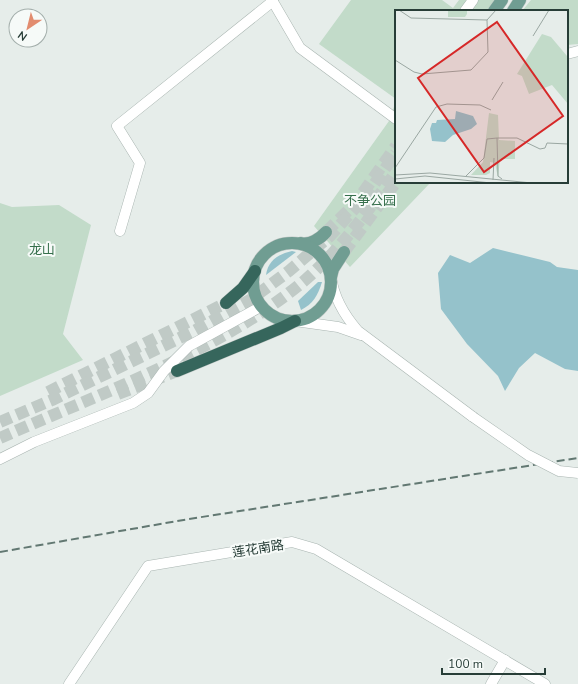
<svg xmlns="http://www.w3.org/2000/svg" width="578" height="684" font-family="'Nunito Sans','Noto Sans SC',sans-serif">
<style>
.green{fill:#c2dbc9}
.water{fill:#95c2cb}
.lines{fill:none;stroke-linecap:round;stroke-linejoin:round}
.major-tunnel{stroke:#c0cac6;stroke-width:12;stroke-dasharray:12 6;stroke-linecap:butt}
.highway-tunnel{stroke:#c0cac6;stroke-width:12;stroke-dasharray:12 6;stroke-linecap:butt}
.minor-casing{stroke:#a9b5b1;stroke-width:11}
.major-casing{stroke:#c3c9c7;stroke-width:13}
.highway-casing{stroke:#c3c9c7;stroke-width:13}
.minor{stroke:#fff;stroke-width:10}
.major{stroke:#709d92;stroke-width:12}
.highway{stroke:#36665c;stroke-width:12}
.rail{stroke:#627872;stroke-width:2;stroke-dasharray:8 4;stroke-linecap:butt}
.minor-bridge-casing{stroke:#a9b5b1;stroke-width:11;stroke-linecap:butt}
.minor-bridge{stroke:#fff;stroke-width:10}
.labels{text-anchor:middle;stroke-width:4;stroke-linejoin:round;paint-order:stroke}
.park-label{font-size:13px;fill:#366f4c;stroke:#f6faf8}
.street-label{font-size:13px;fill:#273d37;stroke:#f6faf8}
.inset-road{fill:none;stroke:#9aa7a2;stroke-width:1}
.view{fill:#d62828;fill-opacity:0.15;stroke:#d62828;stroke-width:2}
.inset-edge{fill:none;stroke:#273d37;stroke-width:2}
</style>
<rect width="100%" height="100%" fill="#e6edea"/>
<g class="green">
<path d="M351 0H442L453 8 459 0H496L499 11H396V99L319 44Z"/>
<path d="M531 0H578V44L567 45V11H522Z"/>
<path d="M396 101V182H431L350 267 314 226 389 121Z"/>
<path d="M0 203 12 207 59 205 91 225 63 334 83 360 0 396Z"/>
</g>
<g class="water">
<path d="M493 248 550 262 557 267 578 270V371L565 369 535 353 519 368 505 391 498 376 467 344 441 309 438 273 450 255 470 263Z"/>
<path d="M292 251 296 252 266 275C268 260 279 254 292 251Z"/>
<path d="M318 282H322C318 295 313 304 301 310L298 301Z"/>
</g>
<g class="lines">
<g class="major-tunnel">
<path d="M326 232 355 204 396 146"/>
<path d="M344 252 396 182"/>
</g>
<g class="highway-tunnel">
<path d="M48 392 226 303"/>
<path d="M118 394 177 371"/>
<path d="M0 422 52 400 194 331 250 300 289 271 330 236 366 196 396 153"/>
<path d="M0 438C99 394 220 351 304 281 339 251 369 210 396 172"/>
</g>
<defs>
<g id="minor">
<path d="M272 0 300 48 396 119"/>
<path d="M465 11 473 0"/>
<path d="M567 54 578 51"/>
<path d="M120 231 140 163 117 126 273 1"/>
<path d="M331 277C334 298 344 315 358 331L473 417"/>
<path d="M295 321 338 327 361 335"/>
<path d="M0 459 34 442 133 403 148 393 164 371 189 346 262 306"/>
<path d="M69 684 148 566 292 542 316 549 545 684"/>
<path d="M491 684 505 660"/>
</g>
<g id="major">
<path d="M494 11 502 0"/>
<path d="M513 11 520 0"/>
<path d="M301 243C310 245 320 239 326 232"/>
<circle cx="292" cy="282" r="39"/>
<path d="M331 277 333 269 344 252"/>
</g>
<g id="highway">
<path d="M226 303 243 288 255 271"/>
<path d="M177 371 281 328 295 321"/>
</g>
</defs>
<use href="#minor" class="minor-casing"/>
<use href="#major" class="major-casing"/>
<use href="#highway" class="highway-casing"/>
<use href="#minor" class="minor"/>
<use href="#major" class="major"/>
<use href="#highway" class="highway"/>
<path class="rail" d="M0 552 189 519 578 458"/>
<defs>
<path id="minor-bridge" d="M473 417 528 455 559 471 578 473"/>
</defs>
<use href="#minor-bridge" class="minor-bridge-casing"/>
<use href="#minor-bridge" class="minor-bridge"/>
</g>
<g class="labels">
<g class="park-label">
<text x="370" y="205">不争公园</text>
<text x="42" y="254">龙山</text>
</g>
<g class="street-label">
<text transform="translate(258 548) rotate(-9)" y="5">莲花南路</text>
</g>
</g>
<g transform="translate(395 10)">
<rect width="173" height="173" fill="#e6edea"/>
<path d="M53 0H72V4L70 7H53ZM147 24 156 27 172 46 173 94 157 75 134 84 127 66 122 64ZM94 103 103 105 104 130 120 131V149H105L103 168 100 153 95 152V163L91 165H76L88 152Z" fill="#c2dbc9"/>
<path d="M61 101 78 106 82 114 76 119 58 125 50 132 37 131 35 119 37 113H41L42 110 60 109Z" fill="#95c2cb"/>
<path class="inset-road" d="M4 0 16 8 92 10 101 0M138 26 154 0M0 50 19 62M19 62 27 64 76 60 93 42 92 10M97 90 108 72M102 128H122L145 139 150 138 152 133 173 134M0 158 41 97 52 94 85 95 96 100M0 165 35 163 137 173M71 166 89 148 92 129 102 128 103 166 107 169M0 169 30 166 96 173M98 170 99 148"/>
<path class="view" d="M102 12 168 106 89 162 23 68Z"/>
<rect width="173" height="173" class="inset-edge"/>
</g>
<g transform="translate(28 28) rotate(215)"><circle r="19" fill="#f6faf8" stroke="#a3aeab"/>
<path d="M0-3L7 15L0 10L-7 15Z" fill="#e28c6f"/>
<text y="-6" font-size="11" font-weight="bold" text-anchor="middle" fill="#273d37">N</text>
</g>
<path d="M442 668v6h103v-6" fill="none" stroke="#273d37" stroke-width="2"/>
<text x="448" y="668" font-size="12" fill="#273d37" stroke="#f6faf8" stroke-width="3" paint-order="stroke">100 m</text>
</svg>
